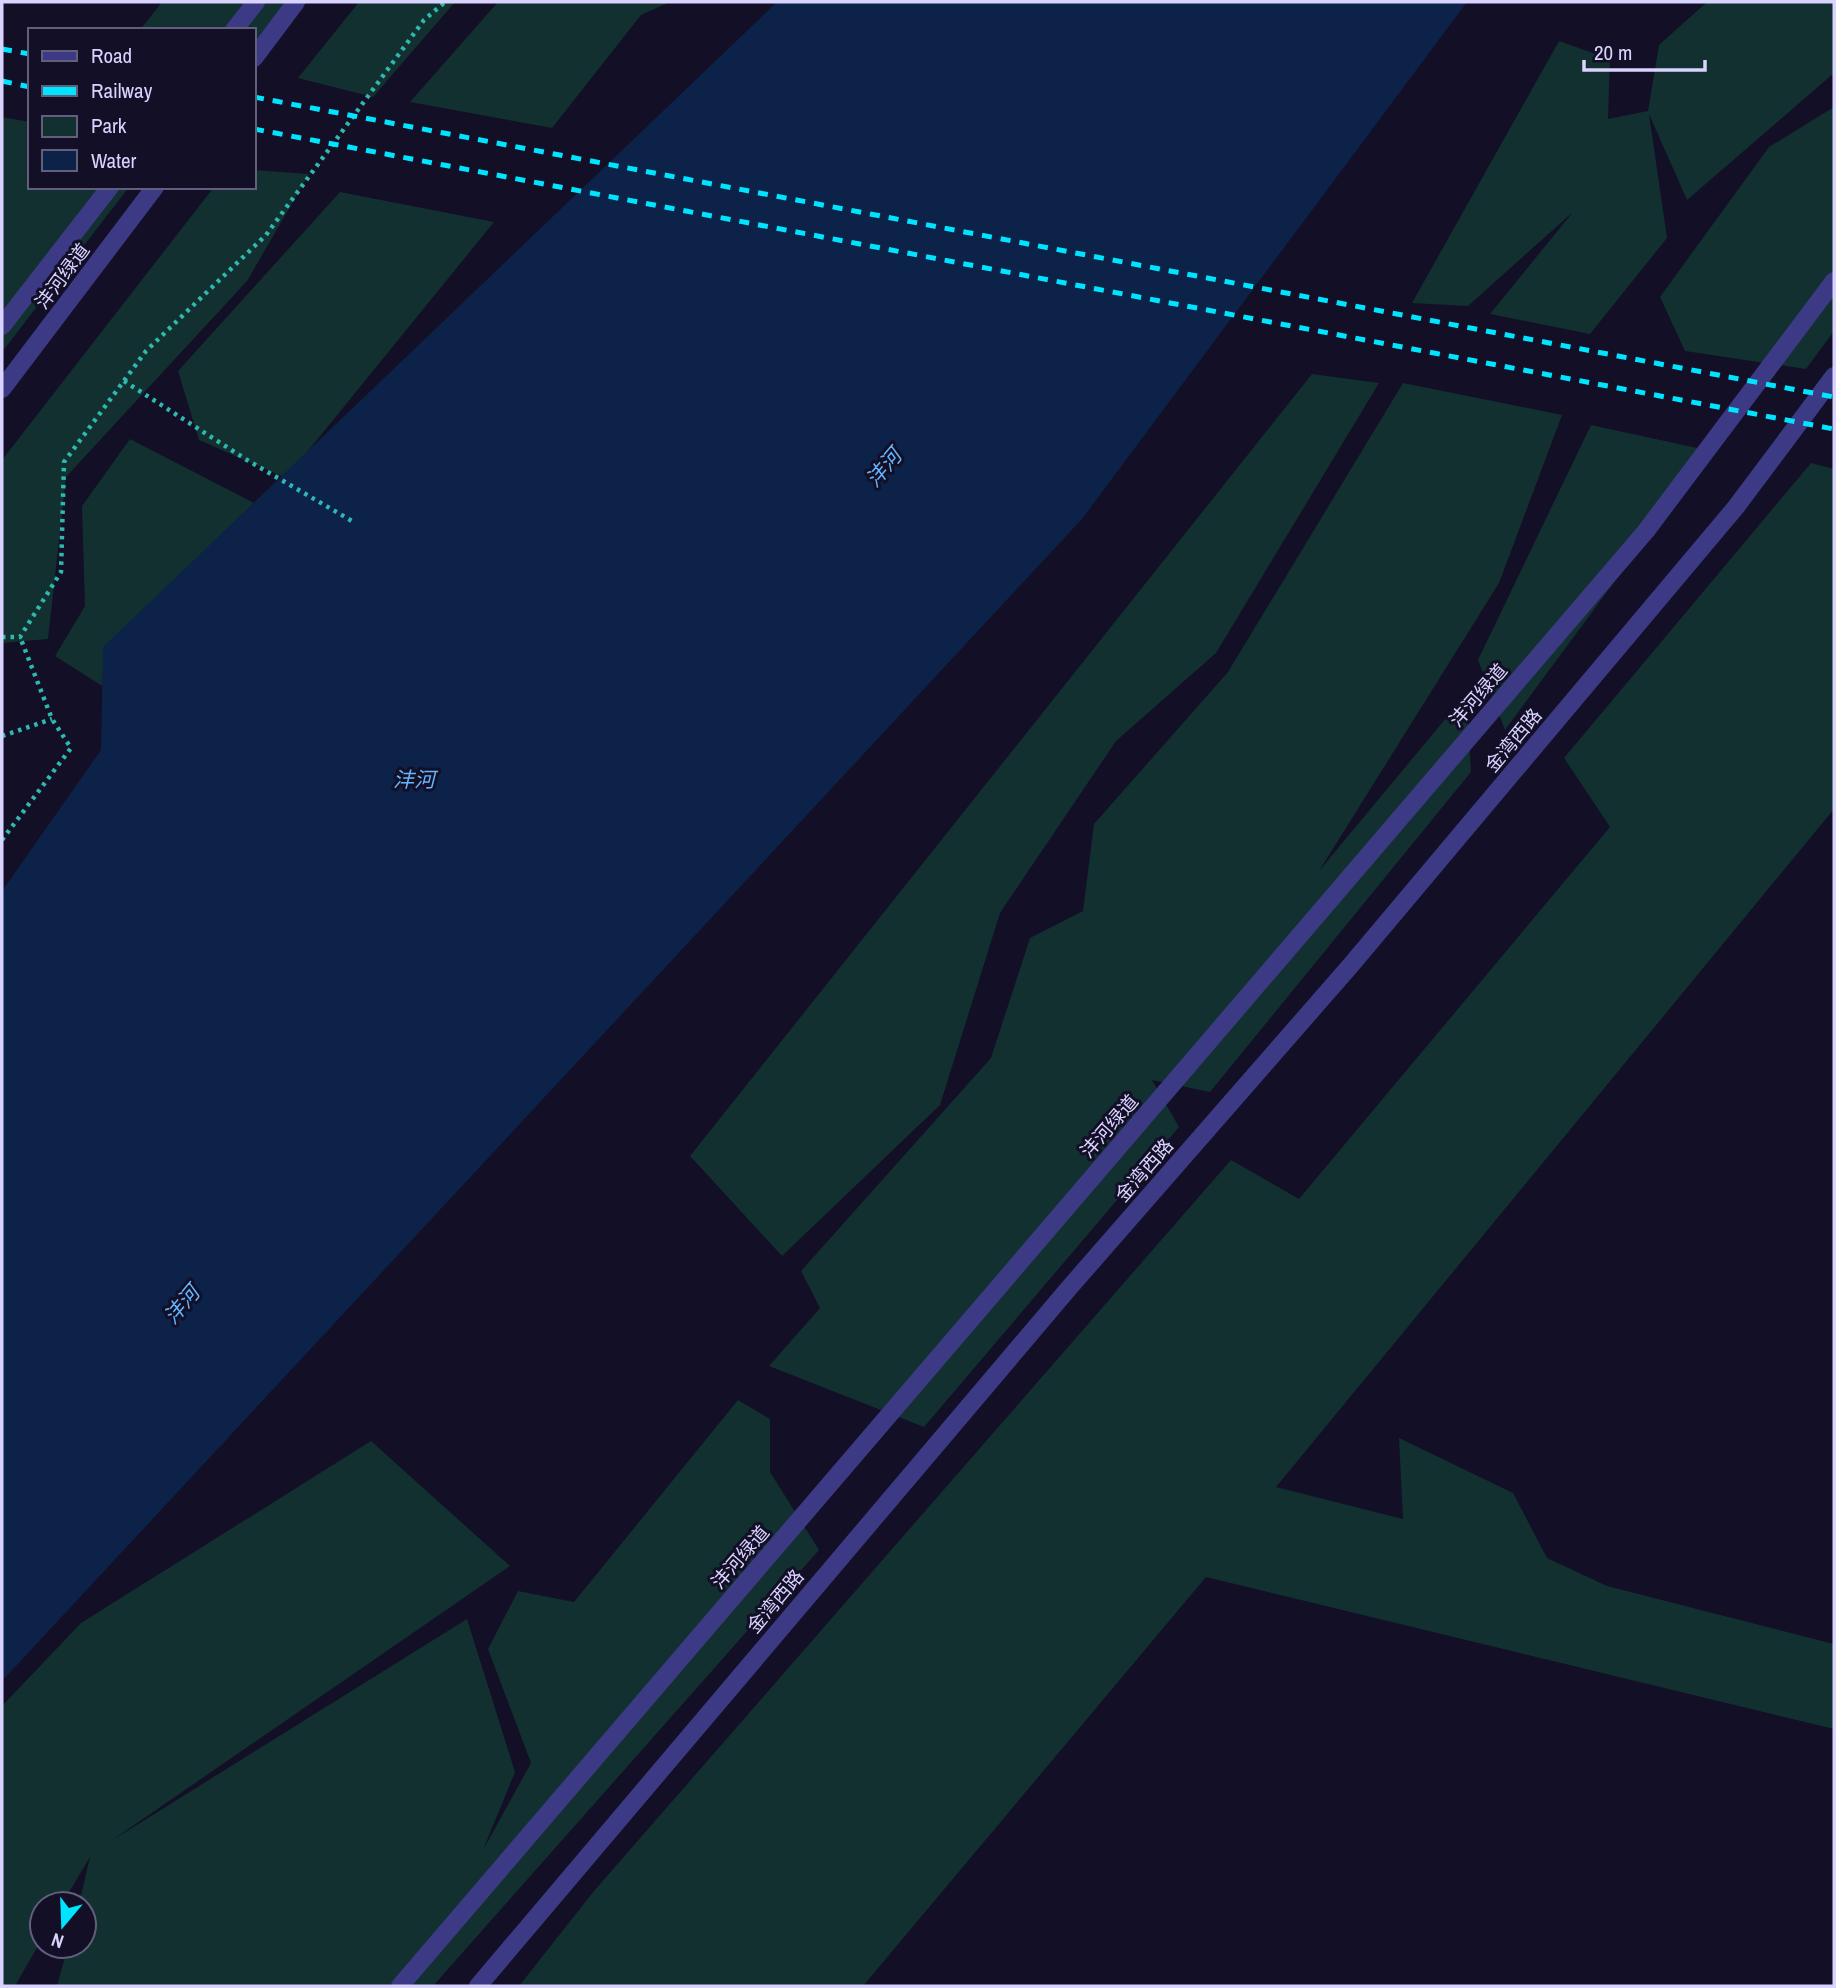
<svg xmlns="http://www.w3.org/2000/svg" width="1836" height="1988" font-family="'Archivo Narrow','Noto Sans SC',sans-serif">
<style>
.green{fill:#12302f}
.water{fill:#0c2248}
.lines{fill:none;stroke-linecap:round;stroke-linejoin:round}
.path{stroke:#2fb8b0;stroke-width:4.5;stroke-dasharray:3.5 5;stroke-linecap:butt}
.minor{stroke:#3d3a85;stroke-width:18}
.rail{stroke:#00e5ff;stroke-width:5;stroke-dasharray:10 9;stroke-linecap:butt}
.labels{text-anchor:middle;stroke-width:6;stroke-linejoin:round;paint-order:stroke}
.street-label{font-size:19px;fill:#d9d4ff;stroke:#130f26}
.water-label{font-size:21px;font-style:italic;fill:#62b6ff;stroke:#130f26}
</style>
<rect width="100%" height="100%" fill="#130f26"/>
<g class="green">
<path d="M162 2H289L254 45V30H140Z"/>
<path d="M359 2H455L373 97 298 78Z"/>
<path d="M498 2H670L641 15 552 128 410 102Z"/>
<path d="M1707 2H1834V73L1687 200 1649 114 1667 238 1590 334 1490 314 1573 212 1468 306 1412 303 1559 41 1610 59 1608 119 1648 111 1659 45Z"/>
<path d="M1834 107V331L1806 369 1685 351 1660 297 1769 147Z"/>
<path d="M2 117 30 122V187H129L2 352Z"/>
<path d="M254 170 309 174 247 281 66 477 48 639 2 643V460L214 187H254Z"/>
<path d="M340 192 494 222 286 478 199 440 178 371Z"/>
<path d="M1312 374 1379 383 1216 653 1116 741 1000 913 940 1105 782 1256 690 1156Z"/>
<path d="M1403 383 1562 415 1499 583 1319 871 1466 694 1471 772 1210 1092 1152 1080 1179 1127 924 1427 769 1366 820 1308 801 1271 991 1058 1030 938 1083 911 1094 824 1228 672Z"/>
<path d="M1591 425 1711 451 1505 730 1478 660Z"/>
<path d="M130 439 258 505 107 689 55 656 85 606 82 506Z"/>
<path d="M1811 463 1834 469V809L1276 1487 1403 1519 1399 1438 1513 1493 1547 1558 1607 1586 1834 1644V1729L1206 1577 863 1986H519L594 1891 1231 1160 1299 1199 1610 827 1564 758Z"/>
<path d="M738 1400 770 1419V1472L819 1550 433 1986H57L68 1946H84V1904H79L90 1857 62 1904H42V1939L15 1986H2V1706L81 1623 371 1441 510 1566 111 1841 467 1619 515 1772 483 1850 531 1763 488 1649 518 1591 574 1602Z"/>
</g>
<path class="water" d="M777 2H1467L1082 519 2 1681V891L101 750 103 647Z"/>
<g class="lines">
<g class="path">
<path d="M124 381 247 460 352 521"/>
<path d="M2 637H20L61 572 64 462 146 351 266 235 424 20 445 2"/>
<path d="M2 736 52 719"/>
<path d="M2 840 71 748 52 719 20 637"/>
</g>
<g class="minor">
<path d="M234 30 256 2"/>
<path d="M254 58 296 2"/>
<path d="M2 326 110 187"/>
<path d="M2 389 155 187"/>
<path d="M400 1986 1646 531 1834 281"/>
<path d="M478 1986 1069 1288 1351 965 1736 507 1834 376"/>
</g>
<g class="rail">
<path d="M2 49 30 54"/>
<path d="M2 81 30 87"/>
<path d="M254 97 1834 397"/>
<path d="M254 129 1834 429"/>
</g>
</g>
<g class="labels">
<g class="street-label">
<text transform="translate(62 276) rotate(-53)" y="7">沣河绿道</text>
<text transform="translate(1478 695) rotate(-49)" y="7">沣河绿道</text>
<text transform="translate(1513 740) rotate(-50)" y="7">金湾西路</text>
<text transform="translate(1109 1126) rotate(-49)" y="7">沣河绿道</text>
<text transform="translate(1144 1170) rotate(-49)" y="7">金湾西路</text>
<text transform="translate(740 1557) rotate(-49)" y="7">沣河绿道</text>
<text transform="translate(775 1601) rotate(-50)" y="7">金湾西路</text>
</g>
<g class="water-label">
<text transform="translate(884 468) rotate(-50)" y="7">沣河</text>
<text x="414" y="787">沣河</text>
<text transform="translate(182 1305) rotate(-50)" y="7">沣河</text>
</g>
</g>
<rect width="1836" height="1988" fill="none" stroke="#d9d4ff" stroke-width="7"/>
<rect x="28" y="28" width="228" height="161" fill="#130f26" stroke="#625e7d" stroke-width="2"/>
<rect x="42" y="51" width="35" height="10" fill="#3d3a85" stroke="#625e7d" stroke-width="2"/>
<text x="91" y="63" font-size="21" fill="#d9d4ff">Road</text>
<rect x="42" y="86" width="35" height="10" fill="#00e5ff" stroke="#625e7d" stroke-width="2"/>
<text x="91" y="98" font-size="21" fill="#d9d4ff">Railway</text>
<rect x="42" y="116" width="35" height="21" fill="#12302f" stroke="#625e7d" stroke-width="2"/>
<text x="91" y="133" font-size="21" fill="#d9d4ff">Park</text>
<rect x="42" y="150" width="35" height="21" fill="#0c2248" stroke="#625e7d" stroke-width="2"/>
<text x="91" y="168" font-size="21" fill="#d9d4ff">Water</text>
<g transform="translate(63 1925) rotate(199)"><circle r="33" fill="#130f26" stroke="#625e7d" stroke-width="2"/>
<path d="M0-5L12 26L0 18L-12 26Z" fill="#00e5ff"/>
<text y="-10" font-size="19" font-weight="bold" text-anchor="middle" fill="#d9d4ff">N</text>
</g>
<path d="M1584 60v10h121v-10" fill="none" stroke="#d9d4ff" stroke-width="3.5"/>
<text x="1594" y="60" font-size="21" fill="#d9d4ff" stroke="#130f26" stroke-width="5" paint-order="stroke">20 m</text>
</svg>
